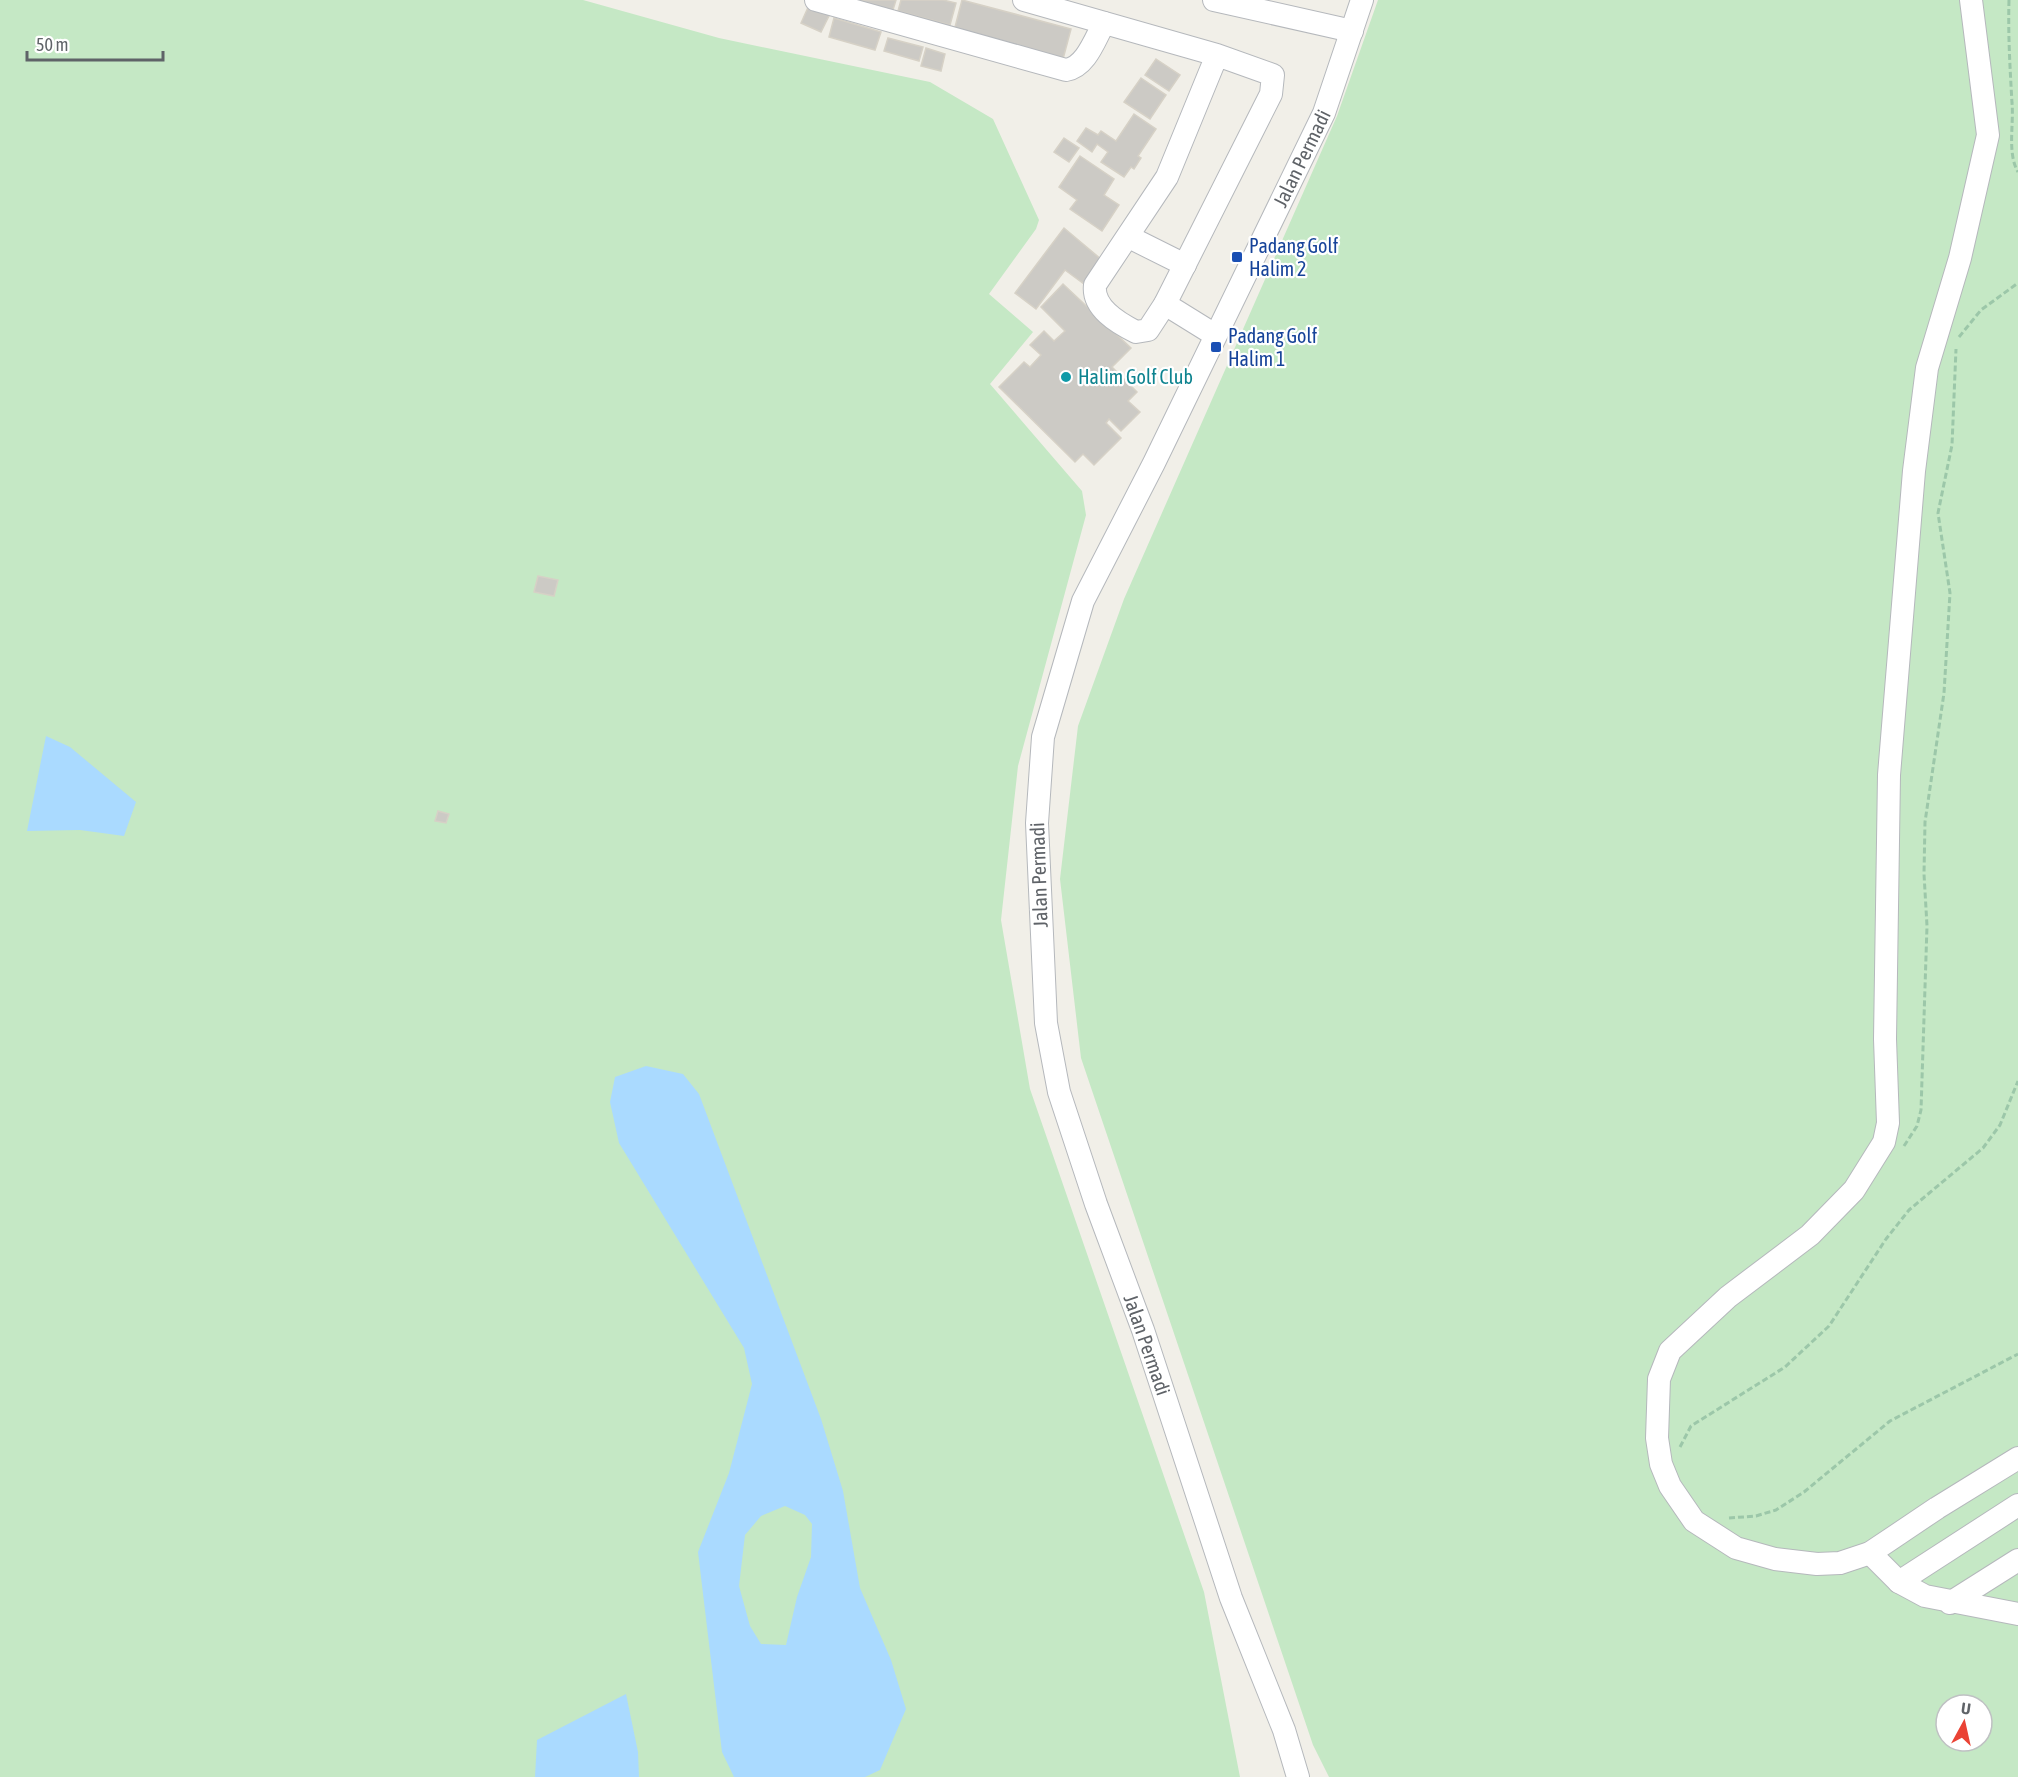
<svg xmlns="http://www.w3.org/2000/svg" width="2018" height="1777" font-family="'Asap Condensed',sans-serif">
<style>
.green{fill:#c5e8c5;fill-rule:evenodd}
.water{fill:#aadaff;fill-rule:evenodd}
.building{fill:#cccac5;stroke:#d6d1c6;stroke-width:1.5}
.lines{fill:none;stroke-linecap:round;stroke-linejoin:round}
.minor-casing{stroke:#b5b8bc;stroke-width:24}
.path{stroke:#9cc7a9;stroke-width:3;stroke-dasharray:6 3;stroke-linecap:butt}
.minor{stroke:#fff;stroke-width:22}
.transit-dot{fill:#1a4fb4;stroke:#fff;stroke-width:2}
.culture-dot{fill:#0f9aa8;stroke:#fff;stroke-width:2}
.labels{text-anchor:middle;stroke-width:4.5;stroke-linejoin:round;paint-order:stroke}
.street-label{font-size:20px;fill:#5f6368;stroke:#fff}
.transit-label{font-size:20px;fill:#164399;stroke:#fff;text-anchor:start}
.culture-label{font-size:20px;fill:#0d838f;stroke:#fff;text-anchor:start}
</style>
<rect width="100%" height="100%" fill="#f1efe8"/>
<g class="green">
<path d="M0 0H583L719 38 930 82 993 119 1039 220 1036 229 989 294 1033 332 990 384 1082 491 1086 515 1018 766 1001 920 1030 1089 1204 1592 1240 1777H0Z"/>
<path d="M1378 0H2018V1777H1329L1313 1745 1081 1058 1060 879 1078 726 1124 599 1337 116ZM1946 1705H1982V1741H1946Z"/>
</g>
<g class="water">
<path d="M46 736 70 747 136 802 124 836 80 830 27 831Z"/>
<path d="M646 1066 683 1074 699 1094 821 1419 843 1491 860 1588 891 1660 906 1709 880 1770 865 1777H734L722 1752 698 1552 729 1473 752 1384 744 1348 619 1143 610 1102 615 1077ZM785 1506 805 1515 812 1524 811 1557 797 1597 786 1645 761 1644 750 1626 739 1586 745 1535 761 1516Z"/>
<path d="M626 1694 638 1752 639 1777H535L537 1740Z"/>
</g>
<g class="building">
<path d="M841 0H896L892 13Z"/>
<path d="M901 0H943L956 3 950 25 898 11Z"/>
<path d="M962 0 1071 29 1063 59 954 31Z"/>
<path d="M810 3 831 12 821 32 801 23Z"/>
<path d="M834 18 881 32 875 50 829 37Z"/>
<path d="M888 38 923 47 919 61 884 51Z"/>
<path d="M926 48 945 54 941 71 921 66Z"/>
<path d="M1156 59 1180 75 1169 91 1145 75Z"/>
<path d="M1141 78 1166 95 1150 119 1124 102Z"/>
<path d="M1134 114 1156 129 1138 156 1141 158 1134 169 1131 167 1124 177 1101 162 1108 152 1097 144 1092 152 1077 141 1086 128 1098 135 1101 131 1116 141Z"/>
<path d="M1064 138 1079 148 1069 162 1054 152Z"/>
<path d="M1080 156 1114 179 1104 195 1119 205 1102 231 1070 209 1077 200 1059 187Z"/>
<path d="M1064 228 1102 260 1084 284 1065 270 1036 309 1015 293Z"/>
<path d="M1063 284 1131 348 1112 367 1137 392 1128 401 1140 412 1121 431 1109 419 1106 423 1121 438 1094 465 1083 454 1075 462 999 387 1024 362 1030 367 1041 355 1030 345 1044 331 1054 341 1065 331 1041 307Z"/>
<path d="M538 576 558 580 554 596 534 592Z"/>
<path d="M438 811 449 814 446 823 435 821Z"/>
</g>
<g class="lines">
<defs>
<g id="minor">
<path d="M816 0 1066 70C1086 67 1095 39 1104 23"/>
<path d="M1024 0 1217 55 1167 177 1095 285C1092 308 1118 323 1136 332L1148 330 1165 304 1271 94 1273 75 1217 55"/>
<path d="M1214 0 1352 31"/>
<path d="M1971 0 1988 135 1960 258 1927 368 1914 471 1889 775 1885 1039 1888 1123 1884 1142 1854 1190 1810 1235 1728 1297 1670 1351 1659 1379 1657 1438 1661 1464 1670 1486 1694 1521 1736 1548 1775 1559 1817 1564 1840 1563 1870 1553 1937 1508 2018 1458"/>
<path d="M1129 237 1185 265"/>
<path d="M1165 304 1215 335"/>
<path d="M1870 1553 1899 1582 1925 1596 2018 1614"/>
<path d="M1899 1582 2018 1505"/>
<path d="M1950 1603 2018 1560"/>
<path id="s1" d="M1298 1777 1284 1730 1231 1598 1143 1330 1096 1204 1059 1092 1046 1023 1037 823 1043 737 1083 601 1154 463 1324 113 1362 0"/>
</g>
</defs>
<use href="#minor" class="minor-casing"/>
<g class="path">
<path d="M2009 0C2008 35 2010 68 2012 103 2014 124 2007 153 2018 172"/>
<path d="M1959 337 1981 310 2018 283"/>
<path d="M1904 1146 1917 1126 1921 1110 1927 926 1924 874 1925 822 1944 693 1950 593 1938 513 1952 445 1956 349"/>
<path d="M1680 1447 1691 1426 1785 1367 1829 1326 1886 1239 1909 1210 1983 1148 2000 1125 2018 1081"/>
<path d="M1729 1518 1756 1516 1776 1510 1804 1492 1890 1421 2018 1354"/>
</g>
<use href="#minor" class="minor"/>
</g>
<g class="transit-dot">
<rect x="1231" y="251" width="12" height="12" rx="3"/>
<rect x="1210" y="341" width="12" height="12" rx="3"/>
</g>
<circle class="culture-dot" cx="1066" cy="377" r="6"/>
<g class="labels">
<g class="street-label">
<text dy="7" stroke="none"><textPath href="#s1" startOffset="1718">Jalan Permadi</textPath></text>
<text transform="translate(1039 875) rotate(-92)" y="7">Jalan Permadi</text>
<text transform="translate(1147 1345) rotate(71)" y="7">Jalan Permadi</text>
</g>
<g class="transit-label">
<text x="1249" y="253">Padang Golf<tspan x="1249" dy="23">Halim 2</tspan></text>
<text x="1228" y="343">Padang Golf<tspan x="1228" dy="23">Halim 1</tspan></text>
</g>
<g class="culture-label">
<text x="1078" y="384">Halim Golf Club</text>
</g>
</g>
<g transform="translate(1964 1723) rotate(8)"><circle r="28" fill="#ffffff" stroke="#bfc1c3" stroke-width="1.5"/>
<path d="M0-4.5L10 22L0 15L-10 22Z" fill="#ea4335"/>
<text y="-9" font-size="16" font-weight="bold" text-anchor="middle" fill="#5f6368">U</text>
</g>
<path d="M27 51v9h136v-9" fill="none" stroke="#5f6368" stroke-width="3"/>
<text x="36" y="51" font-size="18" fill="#5f6368" stroke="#ffffff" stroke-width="4.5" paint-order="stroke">50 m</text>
</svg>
